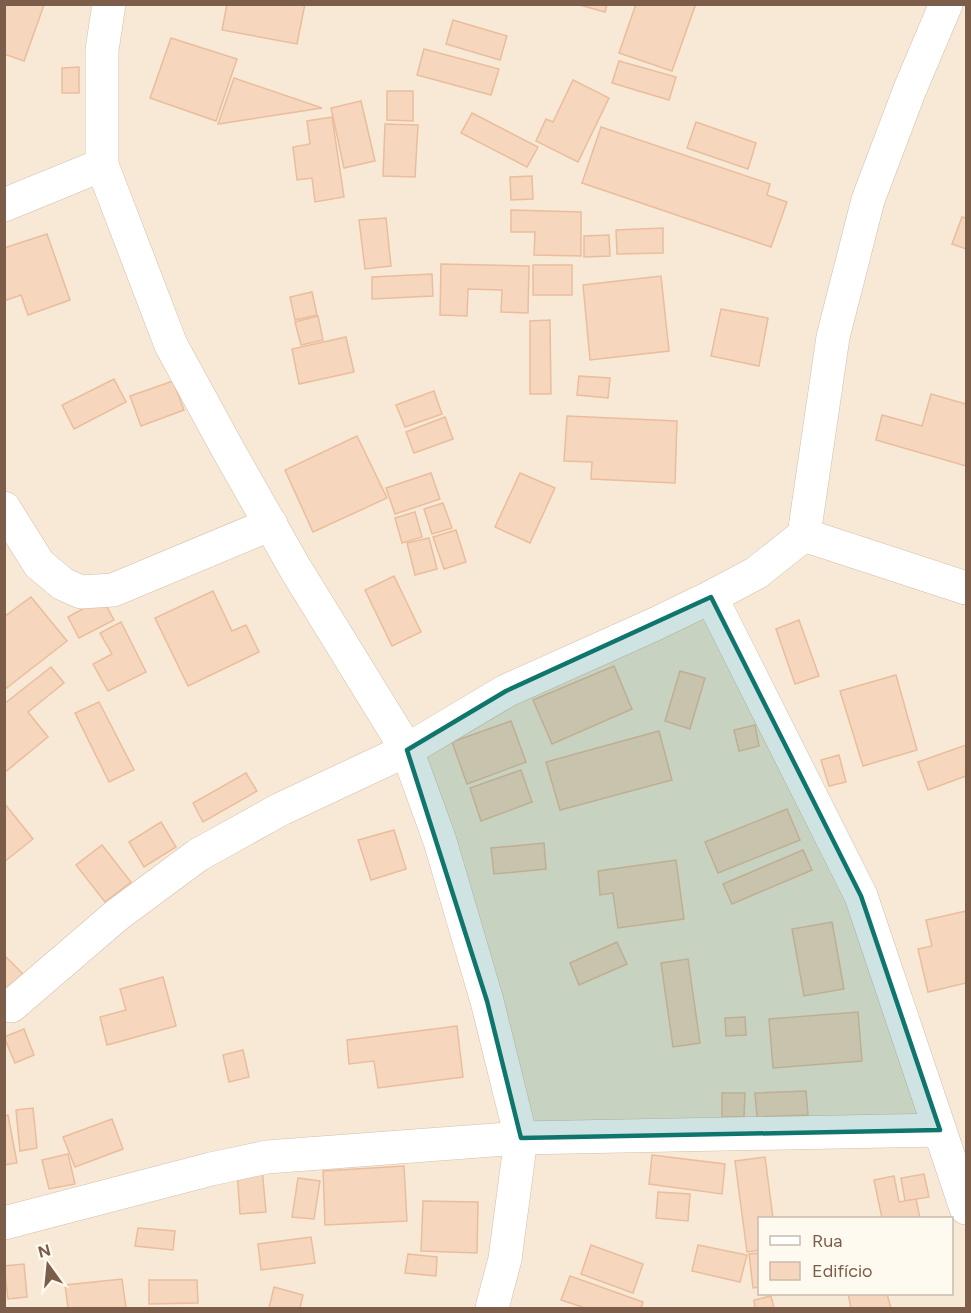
<svg xmlns="http://www.w3.org/2000/svg" width="971" height="1313" font-family="Figtree,sans-serif">
<style>
.residential{fill:#f7e9d5;fill-rule:evenodd}
.building{fill:#f6d6bd;stroke:#eabd9c;stroke-width:1.5}
.lines{fill:none;stroke-linecap:round;stroke-linejoin:round}
.street-casing{stroke:#d2beac;stroke-width:34}
.street{stroke:#fff;stroke-width:33}
.marked{fill:#0f766e;fill-opacity:0.2;stroke:#0f766e;stroke-width:4.5;stroke-linejoin:round}
</style>
<rect width="100%" height="100%" fill="#fef6e8"/>
<path class="residential" d="M5 5H966V1308H5ZM760 1218H952V1294H760Z"/>
<g class="building">
<path d="M4 4 44 5 24 61 4 54Z"/>
<path d="M227 4H305L297 44 222 30Z"/>
<path d="M576 4H607L605 12Z"/>
<path d="M636 4H691L695 6 672 71 619 53Z"/>
<path d="M453 20 507 36 500 60 446 44Z"/>
<path d="M171 38 237 59 216 121 150 98Z"/>
<path d="M424 49 499 69 491 95 417 75Z"/>
<path d="M619 61 676 77 669 100 612 83Z"/>
<path d="M79 67V93H62V68Z"/>
<path d="M234 78 322 108 218 124Z"/>
<path d="M573 80 609 98 578 162 536 141 546 119 553 122Z"/>
<path d="M387 91H413V121L387 120Z"/>
<path d="M361 101 375 161 344 168 331 108Z"/>
<path d="M472 113 538 147 527 167 461 133Z"/>
<path d="M332 117 344 197 315 202 312 178 297 180 293 147 310 144 307 121Z"/>
<path d="M696 122 756 143 748 169 687 148Z"/>
<path d="M385 124 418 125 415 177 383 176Z"/>
<path d="M601 127 770 184 767 195 787 202 771 247 582 183Z"/>
<path d="M532 176 533 199 511 200 510 177Z"/>
<path d="M511 210 581 212V256L534 255 535 232H511Z"/>
<path d="M962 217 966 218V249L952 244Z"/>
<path d="M386 218 391 266 365 269 359 220Z"/>
<path d="M663 228V253L617 254 616 230Z"/>
<path d="M47 234 70 300 28 315 21 295 4 301V248Z"/>
<path d="M609 235 610 256 584 257V236Z"/>
<path d="M441 264 529 266 528 313 501 312 502 290 468 289 467 316 440 315Z"/>
<rect x="533" y="265" width="39" height="30"/>
<path d="M432 274 433 296 372 299V277Z"/>
<path d="M661 276 669 351 590 360 583 285Z"/>
<path d="M312 292 317 315 295 320 290 297Z"/>
<path d="M721 309 768 318 759 366 711 356Z"/>
<path d="M318 316 323 340 301 345 295 322Z"/>
<path d="M550 320 551 394H530V321Z"/>
<path d="M346 337 354 372 299 384 292 349Z"/>
<path d="M579 376 610 378 608 398 577 395Z"/>
<path d="M114 379 126 402 74 429 62 405Z"/>
<path d="M173 381 184 410 141 426 130 396Z"/>
<path d="M434 391 442 414 405 427 396 405Z"/>
<path d="M931 394 966 404V466L876 440 882 415 922 426Z"/>
<path d="M567 416 677 421 675 483 591 479 592 462 564 461Z"/>
<path d="M445 417 453 439 414 453 406 432Z"/>
<path d="M357 436 387 498 313 532 285 470Z"/>
<path d="M431 473 440 499 395 514 386 488Z"/>
<path d="M520 473 555 488 530 543 495 527Z"/>
<path d="M443 503 452 528 432 534 424 509Z"/>
<path d="M415 512 422 537 402 543 395 518Z"/>
<path d="M456 530 466 562 444 569 433 537Z"/>
<path d="M429 538 437 569 415 575 407 543Z"/>
<path d="M394 576 421 632 392 646 365 590Z"/>
<path d="M213 591 232 631 246 625 259 652 188 686 155 618Z"/>
<path d="M31 597 67 641 4 690V617Z"/>
<path d="M102 598 114 620 79 638 68 617Z"/>
<path d="M799 620 819 676 795 684 776 629Z"/>
<path d="M121 622 146 672 108 691 93 664 112 654 100 633Z"/>
<path d="M614 666 632 709 552 744 533 700Z"/>
<path d="M51 667 64 683 28 712 48 737 4 773V704Z"/>
<path d="M680 671 705 678 690 729 665 721Z"/>
<path d="M896 675 917 750 863 766 840 691Z"/>
<path d="M99 702 134 770 109 782 75 713Z"/>
<path d="M511 721 526 762 467 784 452 742Z"/>
<path d="M755 725 759 746 739 751 734 730Z"/>
<path d="M659 731 672 780 560 810 546 762Z"/>
<path d="M966 745V776L928 790 918 762Z"/>
<path d="M839 755 846 782 829 786 821 760Z"/>
<path d="M521 770 532 802 481 821 470 788Z"/>
<path d="M246 773 257 791 203 822 193 803Z"/>
<path d="M4 803 33 839 4 862Z"/>
<path d="M787 809 800 840 718 873 705 842Z"/>
<path d="M161 822 176 847 144 867 129 842Z"/>
<path d="M394 830 406 869 371 880 358 840Z"/>
<path d="M544 843 546 869 494 874 491 848Z"/>
<path d="M102 845 131 882 105 902 76 865Z"/>
<path d="M803 850 812 870 732 904 723 884Z"/>
<path d="M676 860 684 919 618 928 613 893 600 895 598 871Z"/>
<path d="M966 911V983L928 992 918 949 932 946 926 920Z"/>
<path d="M832 922 844 989 804 996 792 929Z"/>
<path d="M617 942 627 964 579 985 570 963Z"/>
<path d="M4 955 23 974 4 991Z"/>
<path d="M688 959 700 1043 673 1047 661 963Z"/>
<path d="M163 977 176 1026 107 1045 100 1017 126 1010 120 989Z"/>
<path d="M858 1012 862 1061 773 1068 769 1019Z"/>
<path d="M745 1017 746 1035 726 1036 725 1018Z"/>
<path d="M457 1026 463 1077 378 1088 374 1061 349 1064 347 1040Z"/>
<path d="M24 1029 34 1055 15 1063 4 1037Z"/>
<path d="M243 1050 249 1077 229 1082 223 1055Z"/>
<path d="M806 1091 808 1115 757 1117 755 1093Z"/>
<path d="M722 1093H745L744 1117H722Z"/>
<path d="M33 1108 37 1148 20 1151 16 1110Z"/>
<path d="M8 1115 17 1163 4 1165V1116Z"/>
<path d="M112 1119 123 1149 75 1167 63 1137Z"/>
<path d="M68 1154 75 1184 49 1189 42 1160Z"/>
<path d="M652 1155 725 1164 722 1194 649 1184Z"/>
<path d="M765 1157 773 1218H760V1250L747 1252 735 1161Z"/>
<path d="M404 1166 407 1221 325 1225 323 1171Z"/>
<path d="M262 1168 266 1212 240 1214 237 1170Z"/>
<path d="M924 1174 929 1197 905 1201 901 1178Z"/>
<path d="M894 1176 899 1202 916 1199 920 1218H882L874 1180Z"/>
<path d="M298 1178 320 1181 314 1219 292 1217Z"/>
<path d="M658 1192 690 1194 688 1221 656 1218Z"/>
<path d="M423 1201 478 1202 477 1253 421 1251Z"/>
<path d="M138 1228 175 1231 173 1250 135 1246Z"/>
<path d="M311 1237 315 1263 261 1270 258 1244Z"/>
<path d="M591 1245 643 1264 633 1293 581 1274Z"/>
<path d="M698 1245 747 1255 740 1282 692 1271Z"/>
<path d="M760 1253V1287L753 1288 749 1254Z"/>
<path d="M408 1254 437 1257 436 1276 405 1273Z"/>
<path d="M24 1264 27 1297 8 1299 4 1266Z"/>
<path d="M570 1276 643 1302 641 1308H585L561 1300Z"/>
<path d="M122 1279 126 1308H68L65 1285Z"/>
<path d="M149 1280H197L198 1303 149 1304Z"/>
<path d="M274 1287 303 1295 300 1308H269Z"/>
<path d="M848 1294H887L891 1308H851Z"/>
<path d="M771 1296 774 1308H755L754 1300Z"/>
</g>
<g class="lines">
<defs>
<g id="street">
<path d="M109 4 102 50V165L171 345 226 446 295 568 407 750 440 841 487 1001 521 1138 505 1259 492 1308"/>
<path d="M4 205 102 165"/>
<path d="M4 508 39 564 63 584 81 592 113 590 271 524"/>
<path d="M804 535 966 588"/>
<path d="M711 597 861 896 966 1208"/>
<path d="M11 1006 117 915 198 855 281 809 407 750 506 691 653 625 711 597 756 573 804 535 833 337 868 200 910 89 946 4"/>
<path d="M4 1223 211 1169 267 1157 521 1138 940 1130"/>
</g>
</defs>
<use href="#street" class="street-casing"/>
<use href="#street" class="street"/>
</g>
<path class="marked" d="M711 597 861 896 940 1130 521 1138 487 1001 407 750 506 691Z"/>
<rect width="971" height="1313" fill="none" stroke="#7b5d49" stroke-width="12"/>
<rect x="758" y="1217" width="195" height="78" fill="#fffaf0" stroke="#cabbad" stroke-width="1.5"/>
<rect x="770" y="1236" width="30" height="9" fill="#ffffff" stroke="#cabbad" stroke-width="1.5"/>
<text x="812" y="1247" font-size="18" fill="#7b5d49">Rua</text>
<rect x="770" y="1262" width="30" height="18" fill="#f6d6bd" stroke="#cabbad" stroke-width="1.5"/>
<text x="812" y="1277" font-size="18" fill="#7b5d49">Edifício</text>
<g transform="translate(48 1265) rotate(345)" stroke="#fffaf0" stroke-width="4.5" paint-order="stroke">
<path d="M0-4.5L10 22L0 15L-10 22Z" fill="#7b5d49"/>
<text y="-9" font-size="16" font-weight="bold" text-anchor="middle" fill="#7b5d49">N</text>
</g>
</svg>
